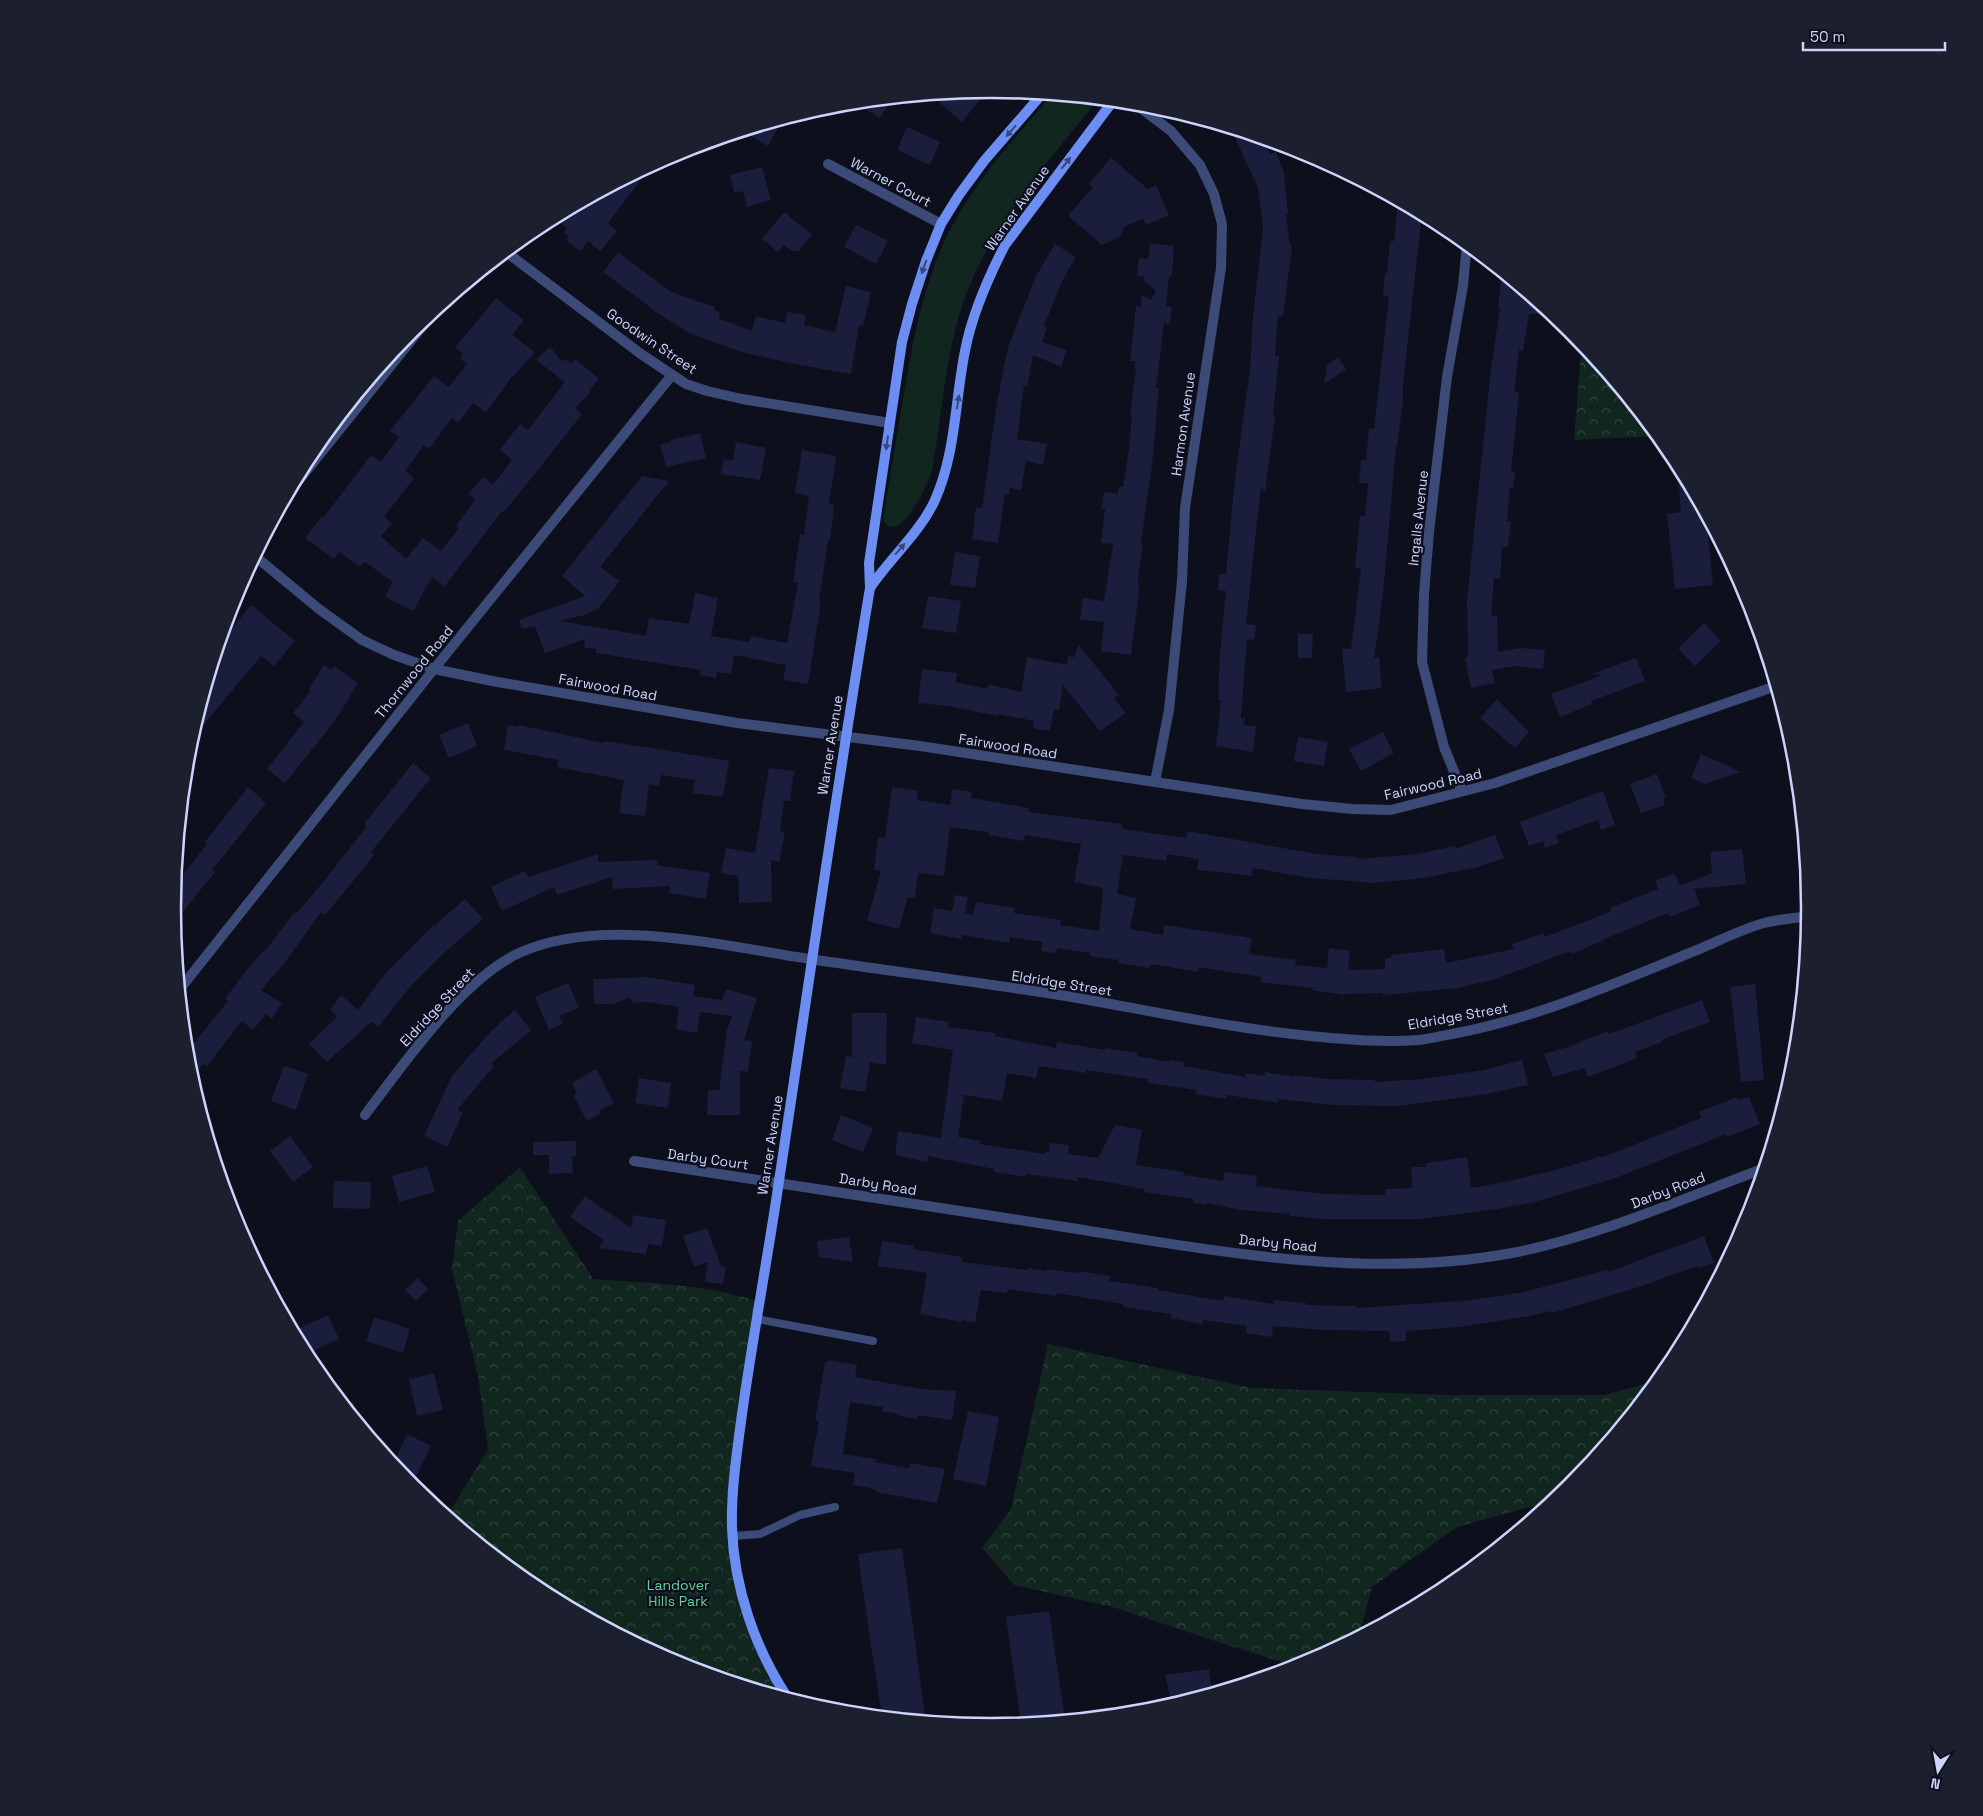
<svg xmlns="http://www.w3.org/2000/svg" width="1983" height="1816" font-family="'Space Grotesk',sans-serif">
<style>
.green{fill:#11261f}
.forest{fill:url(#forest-crowns)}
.building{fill:#1b1d3c}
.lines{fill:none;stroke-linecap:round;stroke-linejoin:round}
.lane{stroke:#3c4a77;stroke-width:8}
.street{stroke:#3c4a77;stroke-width:10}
.secondary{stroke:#6c8df2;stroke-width:10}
.oneway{fill:#38487c}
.labels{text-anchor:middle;stroke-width:4.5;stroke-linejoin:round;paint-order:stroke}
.street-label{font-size:14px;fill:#cdd4fb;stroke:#0d0f1c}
.park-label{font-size:14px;fill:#60d398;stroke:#0d0f1c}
.rim{fill:none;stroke:#cdd4fb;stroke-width:2.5}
</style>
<defs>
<pattern id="forest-crowns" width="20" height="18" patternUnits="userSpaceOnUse" patternTransform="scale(1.25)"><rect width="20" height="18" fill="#11261f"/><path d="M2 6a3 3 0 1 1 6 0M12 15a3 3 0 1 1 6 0" fill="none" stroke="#324540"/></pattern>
</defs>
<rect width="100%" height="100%" fill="#0d0f1c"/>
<path class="green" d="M1052 95 1095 99 1092 107C1042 169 988 229 962 306 945 359 942 417 932 471 928 484 898 549 883 519 890 479 896 439 903 399 913 340 923 282 951 228 977 178 1016 137 1052 95Z"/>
<g class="forest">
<path d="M1582 342 1659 436 1574 440Z"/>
<path d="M520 1167 593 1279C649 1283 706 1284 760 1302L733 1491V1536L754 1631 792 1699 678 1665 536 1589 447 1516 488 1449 478 1376 452 1269 458 1221Z"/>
<path d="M1048 1344 1252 1388 1449 1395H1605L1659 1380 1571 1487 1555 1500 1457 1527 1372 1587 1359 1636 1299 1667 1227 1645 1113 1607 1014 1585 982 1548 1011 1509Z"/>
</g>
<g class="building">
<path d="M988 89 962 122 931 95 967 91Z"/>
<path d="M893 98 880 118 855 102 872 101Z"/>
<path d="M783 119 768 146 743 131Z"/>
<path d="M907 127 940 142 930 165 897 150Z"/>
<path d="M1231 129 1263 138 1270 155 1276 152 1284 173 1288 213 1286 214 1290 246H1292L1283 317 1278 316 1275 356H1279L1273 416H1275L1265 493 1261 486 1246 624 1256 625 1254 640 1247 639 1241 718H1245L1244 725 1256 726 1253 752 1216 746 1221 700H1218L1220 652 1226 591 1218 590 1219 574H1226L1234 487 1250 369 1253 317 1263 228 1258 188Z"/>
<path d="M1111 158 1148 189 1156 185 1169 215 1146 225 1143 219 1124 227 1121 236 1102 245 1068 216 1093 187 1089 184Z"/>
<path d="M652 165 608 223 617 231 600 251 588 241 580 251 566 240 569 236 564 232 567 228 558 221 567 211Z"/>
<path d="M762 167 771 200 747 207 743 191 734 193 730 175Z"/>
<path d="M1398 201 1422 214 1403 384V400L1397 446H1396L1383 594 1374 658 1379 657 1382 688 1346 692 1342 649H1351L1361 569 1355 568 1360 515 1365 516 1368 483H1359L1361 460H1366L1369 428 1374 429 1389 296H1383L1385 273H1387L1390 241H1394Z"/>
<path d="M784 212 812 235 798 251H792L784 245 778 252 762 239Z"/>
<path d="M856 225 888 241 876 264 844 247Z"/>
<path d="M1150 243 1174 246 1172 276H1169L1166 306 1172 307 1170 324 1164 323 1156 388H1159L1152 466 1141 543 1143 544 1138 577 1139 591 1131 655 1101 651 1104 622 1080 620 1083 598 1104 601 1113 544 1101 543 1105 509H1102L1104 492 1118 494 1119 487H1123L1129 449 1132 416H1130L1136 369 1134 368 1135 361H1130L1136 306 1141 307 1142 295 1151 300 1156 291 1144 281V276H1137L1139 258 1148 259Z"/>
<path d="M1055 244 1076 257 1062 281 1044 326 1047 328 1042 342 1067 350 1061 367 1033 355 1027 387 1024 386 1017 439 1047 444 1043 465 1026 461 1021 490 1010 488 1009 494H1005L998 543 972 539 976 508H982L997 402 1008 347 1036 276Z"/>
<path d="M618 252 671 292 715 307 714 310 720 313 718 318 752 331 756 316 785 323 787 312 806 315 804 325 835 332 846 286 871 292 863 326 859 325 851 374 795 364 741 352 689 333 650 308V307L603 272Z"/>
<path d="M1501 279 1511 280 1539 303 1538 314H1529L1523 351 1519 350 1514 391 1519 392 1511 472H1515L1513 488 1510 487 1507 521 1511 522 1508 547H1502L1500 579 1494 578 1491 616H1497L1498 652 1521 648 1545 650 1543 669 1515 666 1492 670 1495 683 1471 688 1465 658 1468 657 1467 600 1491 368 1500 309H1498Z"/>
<path d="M496 298 524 320 512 335 535 352 514 376 513 375 486 413 473 403 458 423 452 418 429 449 424 445 405 471 414 478 384 517 392 524 381 536 406 559 423 538 441 551 459 528 456 526 475 500 468 494 483 477 493 485 512 460 500 450 520 424 528 430 565 382 536 360 550 347 562 361 565 359 571 364 575 359 599 379 589 390 591 392 575 408 582 414 534 475 504 512 502 511 444 587 432 577 413 611 385 597 393 582 365 562 359 566 339 552 334 559 305 538 322 516 324 517 371 455 381 462 399 437 390 431 434 376 449 387 467 364 460 359 463 354 455 348Z"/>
<path d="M1338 357 1346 369 1324 384 1327 365Z"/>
<path d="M700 433 706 458 666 467 660 445 671 442V440Z"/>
<path d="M736 442 766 448 760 480 721 474 724 459 733 460Z"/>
<path d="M802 450 836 456 829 504H833V507L834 508 830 540H828L819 601 821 602 808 684 783 680 786 665 734 655 731 674 717 672 716 678 700 675 701 670 596 653V649L584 648 585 639 545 653 535 626 522 629 519 620 585 596 562 576 642 476 669 481 600 567 620 581 598 609 584 615 560 621 646 636 649 618 689 624 695 593 718 598 711 636 749 642 751 636 787 643 798 583 793 582 800 534 804 535 809 496 795 493Z"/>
<path d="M1677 461 1706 515 1713 585 1675 589 1667 514 1681 512Z"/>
<path d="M955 552 980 556 975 588 950 585Z"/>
<path d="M928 596 961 601 956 633 922 628Z"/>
<path d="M251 605 295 641 274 666 261 656 191 740 220 643Z"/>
<path d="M1704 623 1721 641 1695 666 1678 648Z"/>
<path d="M1298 634H1313L1312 658H1298Z"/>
<path d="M1078 644 1119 695 1114 698 1126 713 1100 731 1063 685 1059 710 1054 709 1050 731 1033 728 1034 721 998 714V716L948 706 918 703 922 669 957 673 956 682 987 689 988 684 1021 692 1027 657 1067 665 1068 656 1075 657Z"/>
<path d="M1636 658 1645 681 1591 701 1592 704 1560 717 1551 694 1603 675 1592 674Z"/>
<path d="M324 665 331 670 334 666 358 683 334 722 285 783 267 769 304 722 293 713 311 691 309 689Z"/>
<path d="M1497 699 1529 732 1515 748 1480 718Z"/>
<path d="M468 723 477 746 449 758 439 735Z"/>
<path d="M508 725 518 727 519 725 604 743V741L652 748 729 761 723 797 693 793 695 780 661 775 659 786 649 784 645 816 619 813 624 780 557 767 559 760 504 750Z"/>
<path d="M1383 732 1394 753 1361 771 1349 749Z"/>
<path d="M1298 737 1328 742 1324 766 1294 761Z"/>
<path d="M1701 754 1741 772 1705 784 1691 778Z"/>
<path d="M413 763 431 778 371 852 374 855 355 879 325 915 321 912 283 965 261 990 282 1003 272 1019 266 1014 253 1030 242 1021 207 1066 203 1064 191 1079 186 1053 228 1001 225 999 248 968 264 950 265 951 294 913 296 914 327 877 367 826 364 824Z"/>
<path d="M769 768 794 771 790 801H784L780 831 785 832 779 862 771 860 772 902 739 903 738 876 721 873 726 848 755 853Z"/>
<path d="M1657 774 1666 798 1663 799 1665 805 1641 813 1630 784Z"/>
<path d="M248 787 266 803 212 870 215 872 174 923 172 908 175 885 207 844 205 842Z"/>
<path d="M892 787 918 791 917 800 950 805 952 789 972 792 971 798 1029 808 1028 812 1122 824V829L1186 838 1187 831 1317 854 1357 857V859L1417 854 1455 846V849L1495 835 1504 858 1478 867 1423 878 1374 883 1310 878 1253 868 1252 876 1214 871V872L1197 870 1199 859 1167 854 1166 861 1123 855 1117 894 1136 898 1130 929 1163 935 1164 925 1252 938 1249 954 1296 960 1295 965 1327 968 1329 948 1350 951 1348 970 1385 969V958H1392L1391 955 1444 949 1446 963 1514 949 1512 944 1543 933 1545 937 1612 911 1610 908 1658 889 1655 881 1674 873 1680 886 1712 873 1710 852 1742 849 1746 884 1694 889 1700 905 1670 917 1668 913 1602 940V941L1572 954 1571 951 1500 977V978L1457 988 1396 994 1383 995V993L1345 994V995L1312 990 1313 988 1260 982 1261 977 1198 967V972L1151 964 1150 968 1118 963V960L1090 956V953L1057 948 1056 953 1041 951 1043 942 1010 937 1009 943 962 935 961 939 930 933 934 908 952 911 955 895 968 897 965 913 973 915 976 902 1015 908 1014 913 1061 920 1060 925 1099 931 1103 888 1074 882 1081 844 1025 835 1024 841 988 835 989 832 950 827 944 876 918 873 915 898 908 897 899 929 867 921 881 871 874 870 878 837 885 838Z"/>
<path d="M1603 791 1615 825 1601 830 1598 820 1556 835 1559 843 1545 848 1543 841 1529 846 1520 822Z"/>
<path d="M598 854V862L658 860 657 865 710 873 706 899 669 893 670 886 613 889 612 877 557 895 554 887 502 911 491 887 525 871 528 877Z"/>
<path d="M465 899 483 919 444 953 410 987 378 1027 371 1022 327 1062 309 1044 338 1016 330 1010 341 995 358 1010 386 973 433 925 434 926Z"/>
<path d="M647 977 695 985 693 996 722 1000 726 989 757 998 744 1040 752 1041 748 1072 740 1071V1115H707L708 1090H719L727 1030 732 1016 700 1012 697 1033 676 1029 679 1007 647 1002 633 1003 630 997 613 1004H594L593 979Z"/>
<path d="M568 983 579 1008 559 1016 563 1024 549 1030 535 997Z"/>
<path d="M1755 984 1764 1080 1741 1082 1730 987Z"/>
<path d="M1702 1000 1710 1022 1661 1040 1662 1042 1635 1052 1637 1058 1588 1077 1585 1068 1553 1077 1544 1054 1578 1044 1577 1043 1608 1031 1609 1034Z"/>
<path d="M515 1010 531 1030 491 1064 494 1066 457 1110 463 1113 447 1147 424 1136 452 1076 491 1031Z"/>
<path d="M852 1013H887L886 1065 870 1062 865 1092 840 1088 846 1056 852 1057Z"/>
<path d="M916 1017 949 1022 948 1027 995 1033V1036L1056 1048 1057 1042 1105 1050V1048L1137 1053V1056L1170 1062V1060L1184 1062 1183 1066 1246 1077V1073L1265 1076V1072L1294 1077 1295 1075 1327 1079 1375 1080V1082L1422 1079 1484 1070 1522 1060 1528 1085 1487 1094 1398 1106 1333 1105 1278 1099V1103L1227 1095V1099L1195 1094 1196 1090 1148 1083V1079L1086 1070V1073L1039 1066 1036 1078 1007 1073 1002 1101 964 1095 958 1137 981 1141 980 1144 1045 1154V1151L1049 1152 1050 1143 1069 1145 1068 1154 1098 1158 1115 1125 1142 1130 1136 1165 1184 1172V1175L1223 1181 1224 1172 1257 1176 1256 1186 1280 1189 1324 1194 1385 1195V1189L1412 1188 1411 1167H1426V1163L1467 1157 1471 1188 1510 1181 1563 1168 1601 1156V1158L1701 1118 1699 1112 1737 1097V1100L1749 1097 1760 1124 1727 1137 1726 1134 1613 1179 1534 1202 1497 1209 1420 1219H1322L1289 1216 1290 1214 1241 1210 1207 1203V1205L1193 1203V1199L1144 1192 1145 1189 1135 1188V1187L1078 1177V1181L1026 1174V1177L994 1172V1169L928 1156 927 1162 895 1155 898 1131 941 1138 953 1050 912 1043Z"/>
<path d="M284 1066 308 1074 296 1110 271 1101Z"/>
<path d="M596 1069 614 1103 599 1111 601 1113 587 1121 574 1096 577 1093 572 1083Z"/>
<path d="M639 1078 671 1083 668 1108 635 1103Z"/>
<path d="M841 1115 873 1128 863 1152 832 1140Z"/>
<path d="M290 1136 313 1167 293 1182 270 1151Z"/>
<path d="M576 1141V1156H572L573 1173 549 1174V1155H533V1142Z"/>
<path d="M427 1166 435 1192 399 1202 392 1176Z"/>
<path d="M334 1181 371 1182 370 1209 333 1208Z"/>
<path d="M585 1196 631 1228 633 1215 666 1220 662 1246 648 1244 646 1254 599 1248 604 1240 570 1217Z"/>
<path d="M707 1228 721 1266 726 1267 723 1284 705 1282 708 1262 694 1267 683 1236Z"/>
<path d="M1704 1236 1714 1263 1698 1268 1697 1266 1639 1287 1552 1313 1551 1311 1524 1317 1459 1327 1406 1331V1341L1390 1342 1389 1331 1325 1330 1273 1326 1272 1337 1246 1333 1247 1326 1203 1320 1202 1324 1171 1318V1314L1123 1307V1304L1057 1293 1056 1296 1008 1289 1007 1293 981 1290 975 1323 962 1320 961 1322 920 1314 927 1273 878 1266 882 1241 914 1246 913 1249 962 1257V1262L1027 1270 1028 1268 1046 1271 1047 1269 1078 1273V1271L1110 1276 1109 1281 1158 1288V1290L1223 1301 1224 1296 1274 1304V1300L1306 1303V1305L1357 1306V1308L1458 1301 1459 1302 1524 1292 1607 1270 1608 1272Z"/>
<path d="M849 1237 853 1262 819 1257 817 1241Z"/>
<path d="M418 1278 428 1289 416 1301 405 1290Z"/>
<path d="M328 1315 339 1339 306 1354 293 1331Z"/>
<path d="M374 1317 410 1329 403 1353 366 1341Z"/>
<path d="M829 1360 857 1365 855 1377 921 1389 956 1391 952 1420 918 1415 917 1419 899 1416 900 1414 882 1411 883 1407 850 1402 843 1454 876 1459 875 1462 909 1468 910 1463 945 1469 937 1503 876 1492V1490L870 1488 853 1485 855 1473 811 1466 819 1421H815L825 1362H828Z"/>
<path d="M434 1373 443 1410 417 1416 409 1379Z"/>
<path d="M968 1411 999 1417 986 1486 953 1479Z"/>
<path d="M407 1434 431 1446 415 1479 400 1472 393 1464Z"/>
<path d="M902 1548 926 1721 883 1717 881 1705H880L863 1591 858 1554Z"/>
<path d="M1049 1611 1065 1720 1021 1724 1006 1617Z"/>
<path d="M1209 1669 1212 1693 1172 1705 1165 1675Z"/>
</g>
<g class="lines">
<g class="lane">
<path d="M757 1319 873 1341"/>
<path d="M733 1536 760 1534 800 1515 835 1507"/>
</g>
<g class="street">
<path d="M1134 103 1171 131 1200 165 1214 194 1222 224 1221 268 1185 508 1182 581 1169 710 1155 782"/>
<path d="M828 164 941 224"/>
<path d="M506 252 641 354 686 384 707 391 742 399 890 423"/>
<path d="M291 490 437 308"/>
<path d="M255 556 319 609 362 640 394 655 434 669 492 681 737 723 920 746 1155 782 1302 804 1353 809 1391 810 1495 783 1776 686"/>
<path d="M1462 791 1444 747 1422 662 1424 594 1429 532 1447 377 1463 286 1467 243"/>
<path d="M180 989 434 669 672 375"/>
<path d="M365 1115C403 1065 461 980 519 953 603 915 722 946 810 959 897 972 985 983 1072 997 1151 1011 1230 1028 1310 1036 1346 1039 1382 1043 1419 1040 1431 1039 1444 1035 1457 1033 1539 1017 1614 984 1692 952 1715 943 1739 930 1764 923 1779 919 1795 918 1810 916"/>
<path d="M634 1161C775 1182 916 1204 1058 1226 1207 1249 1361 1281 1512 1253 1599 1236 1682 1199 1765 1168"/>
<path d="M349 1410V1407"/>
</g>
<g class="secondary">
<path d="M870 588C890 558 920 533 935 500 956 453 955 400 965 351 972 314 988 278 1005 245L1113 101"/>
<path d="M1793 741 1810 919"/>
<path d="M788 1698C755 1649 734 1587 732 1528 731 1490 737 1452 742 1414 752 1343 765 1272 776 1201 807 996 836 792 870 588L869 563 902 342 912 304 926 261 941 224 959 195 984 161 1042 94"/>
</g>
</g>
<defs><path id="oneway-solid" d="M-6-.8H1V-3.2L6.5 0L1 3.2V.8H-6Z" transform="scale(1.25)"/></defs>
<g class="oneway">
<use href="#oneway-solid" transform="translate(1011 131) rotate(131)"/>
<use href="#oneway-solid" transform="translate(1066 163) rotate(-52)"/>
<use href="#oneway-solid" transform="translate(924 267) rotate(109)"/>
<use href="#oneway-solid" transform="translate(958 402) rotate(-81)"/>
<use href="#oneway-solid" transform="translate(887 443) rotate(98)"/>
<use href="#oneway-solid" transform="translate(900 549) rotate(-49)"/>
</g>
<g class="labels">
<g class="street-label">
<text transform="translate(891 182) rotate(28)" y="5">Warner Court</text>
<text transform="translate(1017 208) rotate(-55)" y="5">Warner Avenue</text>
<text transform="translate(652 341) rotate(34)" y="5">Goodwin Street</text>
<text transform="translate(1183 424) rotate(-82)" y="5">Harmon Avenue</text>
<text transform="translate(1418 518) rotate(-84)" y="5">Ingalls Avenue</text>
<text transform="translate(414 672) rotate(-51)" y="5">Thornwood Road</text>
<text transform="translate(608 687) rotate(10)" y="5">Fairwood Road</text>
<text transform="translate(830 745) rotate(-81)" y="5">Warner Avenue</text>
<text transform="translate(1008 746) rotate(9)" y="5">Fairwood Road</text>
<text transform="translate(1433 784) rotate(-13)" y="5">Fairwood Road</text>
<text transform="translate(1062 983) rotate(9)" y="5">Eldridge Street</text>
<text transform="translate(437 1007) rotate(-47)" y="5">Eldridge Street</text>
<text transform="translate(1458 1016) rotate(-10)" y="5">Eldridge Street</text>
<text transform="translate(770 1145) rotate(-81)" y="5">Warner Avenue</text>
<text transform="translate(708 1159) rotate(8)" y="5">Darby Court</text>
<text transform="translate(878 1184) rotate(9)" y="5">Darby Road</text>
<text transform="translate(1668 1190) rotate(-21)" y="5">Darby Road</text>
<text transform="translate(1278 1243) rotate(6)" y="5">Darby Road</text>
</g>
<g class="park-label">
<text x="678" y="1590">Landover<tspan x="678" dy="16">Hills Park</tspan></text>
</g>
</g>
<path d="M0 0H1983V1816H0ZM181 908a810 810 0 1 1 1620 0a810 810 0 1 1-1620 0Z" fill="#1c1f2e" fill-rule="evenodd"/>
<path class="rim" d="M181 908a810 810 0 1 1 1620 0a810 810 0 1 1-1620 0Z"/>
<g transform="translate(1938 1771) rotate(191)" stroke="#0d0f1c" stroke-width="4" paint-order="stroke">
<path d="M0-4L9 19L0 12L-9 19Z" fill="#cdd4fb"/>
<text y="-8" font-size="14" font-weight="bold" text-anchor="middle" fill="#cdd4fb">N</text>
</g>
<path d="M1803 42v8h142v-8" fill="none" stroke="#cdd4fb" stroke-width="2.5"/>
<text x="1810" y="42" font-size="15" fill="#cdd4fb" stroke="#0d0f1c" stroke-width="4" paint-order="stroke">50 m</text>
</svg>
